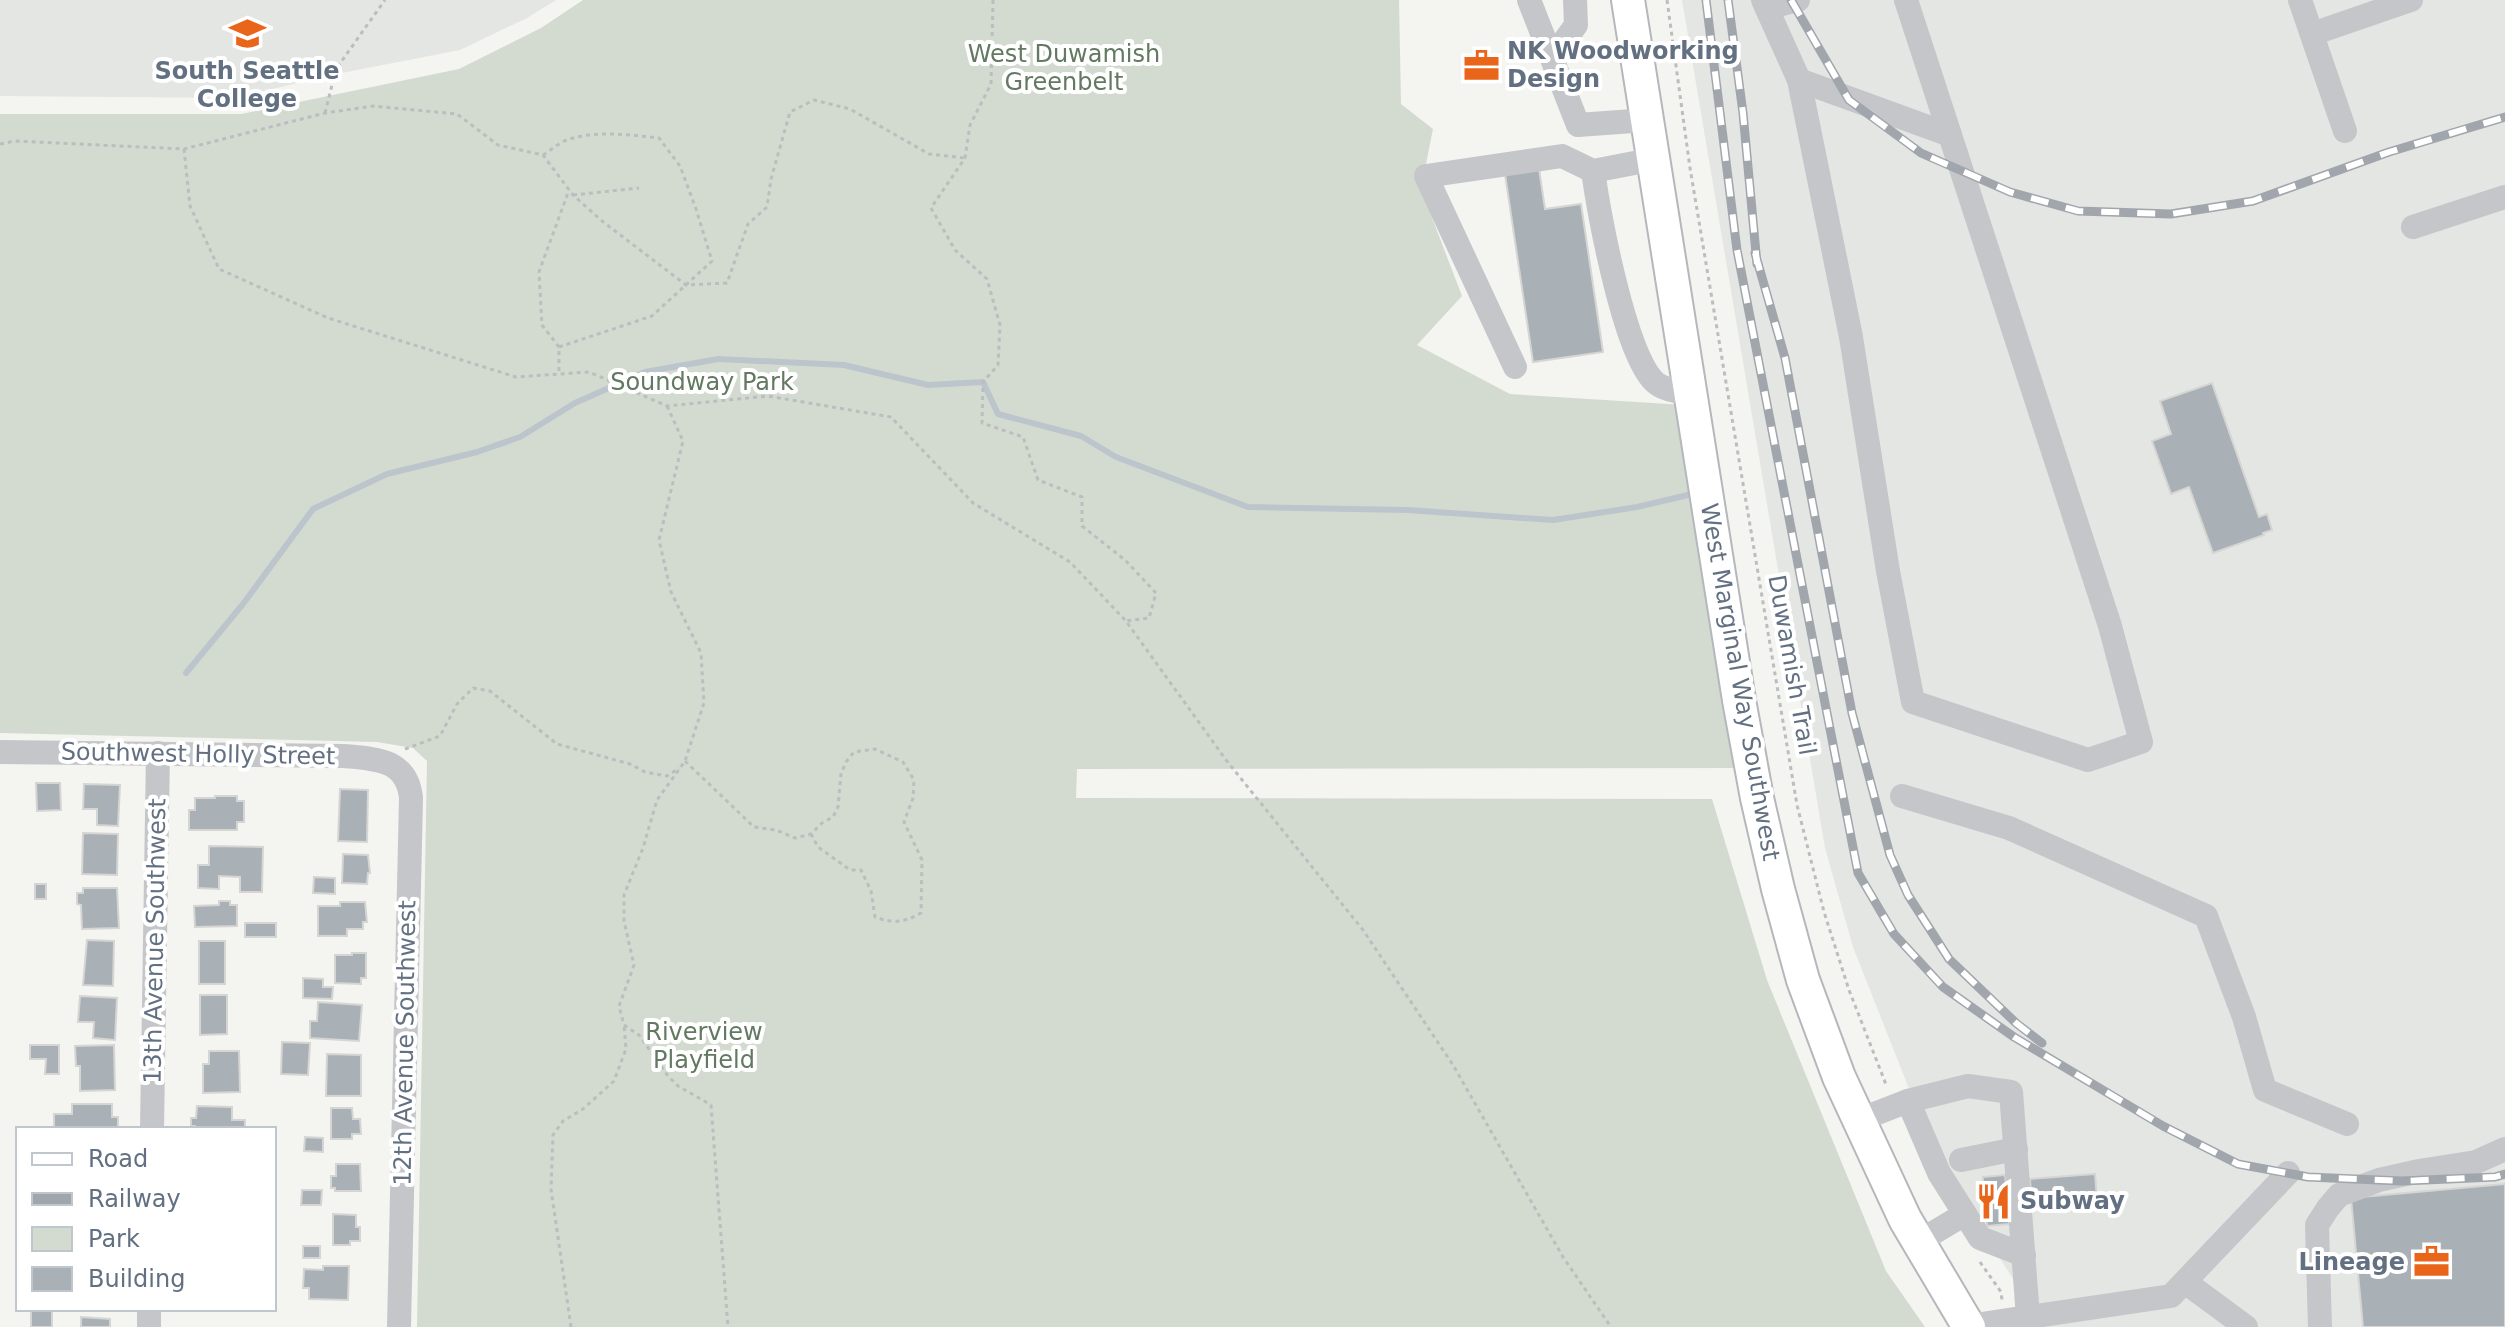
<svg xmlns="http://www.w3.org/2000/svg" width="2505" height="1327" font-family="'DejaVu Sans',sans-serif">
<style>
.built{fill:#e4e6e3}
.green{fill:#d3dbd1}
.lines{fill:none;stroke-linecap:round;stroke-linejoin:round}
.stream{stroke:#bcc5cc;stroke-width:6}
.building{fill:#a9b0b6;stroke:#d5d5d3;stroke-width:2}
.major-casing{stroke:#b4b7bc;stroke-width:36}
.path{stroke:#bbbdbf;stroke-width:3;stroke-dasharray:4 4;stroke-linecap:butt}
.minor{stroke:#c4c6ca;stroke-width:24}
.major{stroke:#fff;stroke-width:32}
.rail-casing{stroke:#a1a6ad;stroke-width:9}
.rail{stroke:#fff;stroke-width:6;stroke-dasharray:18;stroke-linecap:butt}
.labels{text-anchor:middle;stroke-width:8;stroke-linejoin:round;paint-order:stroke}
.poi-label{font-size:24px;font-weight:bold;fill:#627082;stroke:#fff;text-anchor:start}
.park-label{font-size:24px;fill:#637961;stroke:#fff}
.street-label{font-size:24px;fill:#627082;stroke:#fff}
</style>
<rect width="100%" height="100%" fill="#f4f4f0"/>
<g class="built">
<path d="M0 0H556L527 18 460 50 326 76 236 98 0 96Z"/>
<path d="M1682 0H2505V1327H2041L2023 1294 1965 1205 1919 1114 1853 947 1825 848Z"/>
</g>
<path class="green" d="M583 0H1399L1401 104 1433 129 1421 189 1462 296 1417 345 1510 394 1685 405 1743 768 1077 769 1076 798 1712 799 1767 980 1886 1271 1925 1327H417L427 761 413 748 377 742 0 733V114H241L459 69 541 28Z"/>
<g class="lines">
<path class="stream" d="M186 673 243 604 313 509 387 474 477 452 520 437 575 403 645 372 718 359 844 365 928 385 983 382 998 414 1081 436 1116 457 1248 507 1408 510 1553 520 1637 507 1688 495"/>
</g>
<g class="building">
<path d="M1539 169 1545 209 1581 204 1603 352 1533 362 1505 174Z"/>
<path d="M2212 383 2259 517 2267 514 2272 530 2263 533 2264 535 2213 553 2189 487 2171 494 2152 441 2171 434 2160 401Z"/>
<path d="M36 783H60L61 810 37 811Z"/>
<path d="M84 784 120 785 118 826 97 825V809H83Z"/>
<path d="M340 789 368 790 367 842 338 841Z"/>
<path d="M215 796H237V801H244V822H237V830H189V810H195V798H215Z"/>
<path d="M83 833 118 834 117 875 82 874Z"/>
<path d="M209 846 263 847 262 892H240V877L219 876V889L198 888V865H209Z"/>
<path d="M343 854 368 855 370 873H368L367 884 342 883Z"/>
<path d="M314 877 335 878V894L313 893Z"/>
<rect x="35" y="884" width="11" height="15"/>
<path d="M83 888H117L119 928 82 929 81 905 77 904V893H83Z"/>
<path d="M219 901H230V905H237V926L195 927 194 906 219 905Z"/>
<path d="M340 902H365L367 922H363V929H347V936H318V906H340Z"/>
<rect x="245" y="923" width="31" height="14"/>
<path d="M87 940 114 941 113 986 83 985Z"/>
<rect x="199" y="941" width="26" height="43"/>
<path d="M352 953H366V978H361V984L335 983V955H352Z"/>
<path d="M303 978 323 979V987H333L332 999 303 998Z"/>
<path d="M200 995H227V1034L200 1035Z"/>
<path d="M80 996 117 998 115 1040 93 1038 94 1022H78Z"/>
<path d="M318 1002 362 1005 359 1041 310 1038V1021H317Z"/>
<path d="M282 1042 310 1043 308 1075 281 1074Z"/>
<path d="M30 1045H59V1074H45L46 1059H30Z"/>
<path d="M114 1045 115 1090 80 1091V1066H76L75 1046Z"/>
<path d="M209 1051H239L240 1092 203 1093V1064H209Z"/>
<path d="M327 1054 361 1055V1096H326Z"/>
<path d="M72 1104H112V1117H118V1127L54 1129V1114H72Z"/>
<path d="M197 1106 232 1107V1120H245V1129H195V1126H191V1118H196Z"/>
<path d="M331 1108H352L353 1119H360L361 1134H352V1139H331Z"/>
<path d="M305 1137 323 1138V1152L304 1151Z"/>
<path d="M336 1164H360L361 1191H335V1188H331V1176H336Z"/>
<path d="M2095 1174 2097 1200 2032 1205 2030 1179Z"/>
<path d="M2005 1175 2009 1224 1987 1226 1986 1214 1982 1215 1980 1187H1983V1177Z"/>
<path d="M2505 1184V1327H2363L2351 1198Z"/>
<path d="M302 1190H322L321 1205H301Z"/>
<path d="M333 1214 356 1215V1227H360V1241H350V1245H333Z"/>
<rect x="303" y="1246" width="17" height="12"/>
<path d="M323 1266H349L348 1300 309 1299V1288H303L304 1269 323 1270Z"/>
<rect x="31" y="1310" width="21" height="17"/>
<path d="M81 1317 110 1319V1327H81Z"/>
</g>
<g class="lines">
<defs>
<path id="major" d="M1628 0 1739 700 1757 798 1778 889 1803 980 1839 1077 1905 1219 1969 1327"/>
</defs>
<use href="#major" class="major-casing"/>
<g class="path">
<path d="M993 0 991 84 970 125 965 158 931 208 955 250 987 279 1000 325 998 365 983 382 982 423 1023 437 1038 480 1082 497V526L1125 560 1156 593 1149 618 1126 621"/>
<path d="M1667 0 1690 168 1797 805 1824 912 1849 990 1887 1087"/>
<path d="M325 113 336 69 385 0"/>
<path d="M0 144 15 141 184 149 325 113 373 106 457 114 498 145 543 155 573 195 602 221 686 285 727 283 748 224 767 207 771 179 790 112 814 100 850 109 929 154 965 158"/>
<path d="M184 149 190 206 219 269 328 318 516 377 589 372 667 406 768 396 891 417 973 503 1070 562 1126 621 1226 760 1363 930 1453 1065 1563 1257 1611 1327"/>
<path d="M543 155C551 150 561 141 570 139 598 130 630 135 659 138L680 166 696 209 712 261 652 316 559 347V374"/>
<path d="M573 195 639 188"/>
<path d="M559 347 542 325 539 272 569 190"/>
<path d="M667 406 683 441 659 540 671 592 701 653 704 703 685 761 657 800 643 848 624 895V921L634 965 619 1006 624 1025 639 1035 668 1076 678 1086 711 1105 728 1327"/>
<path d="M405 749 440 736 457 704 473 688 490 691 557 744 630 764 645 772 667 776 679 768"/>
<path d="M685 761 754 827 776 830 795 838 811 834 822 823 833 817 838 807 841 774 846 762 854 752 875 749 903 762 914 780 913 798 904 822 922 860 921 913C906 922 892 924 875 917L871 891 861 870H850L818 847 811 834"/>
<path d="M1980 1262 2001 1292 2002 1300"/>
<path d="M571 1327 551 1189 553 1135 563 1121 583 1109 614 1081 626 1049 624 1025"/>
</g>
<g class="minor">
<path d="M1529 0 1578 125 1647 120"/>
<path d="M1763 0 1799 80"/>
<path d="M1906 0 1950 135"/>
<path d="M2300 0 2345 131"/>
<path d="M1767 8 1798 0"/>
<path d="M2312 34 2411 0"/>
<path d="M1552 58 1576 25 1575 0"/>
<path d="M1799 80 1950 135 2110 626 2141 742 2088 760 1913 702 1888 571 1851 337Z"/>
<path d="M1593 171C1599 213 1625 358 1656 383 1664 390 1681 392 1691 395"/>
<path d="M2413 227 2505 197"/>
<path d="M1515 367 1426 176 1562 156 1593 171 1655 159"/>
<path d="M0 752 344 756C376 759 407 759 411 798L399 1327"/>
<path d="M1902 796 2009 828 2206 916 2244 1017 2265 1090 2347 1124"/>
<path d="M1908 1101 1939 1173 1980 1238 2024 1255"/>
<path d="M1859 1120 1908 1101 1968 1086 2011 1092 2028 1317"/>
<path d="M152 1129 158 753"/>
<path d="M1961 1160 2016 1149"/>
<path d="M1918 1242 1965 1214"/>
<path d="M2185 1282 2246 1327"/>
<path d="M1968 1326 2171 1296 2288 1173"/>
<path d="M149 1327V1309"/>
<path d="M2320 1327 2317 1225 2328 1208 2339 1195 2379 1180 2419 1171 2476 1162 2505 1149"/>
</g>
<use href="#major" class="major"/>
<defs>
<g id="rail">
<path d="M1706 0 1737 250 1858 873 1894 934 1943 987 2014 1037 2163 1126 2238 1164 2308 1177 2402 1181 2495 1177 2505 1174"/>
<path d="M1728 0 1743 113 1757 264"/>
<path d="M1791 0 1849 100 1921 153 2010 192 2078 211 2171 214 2253 201 2389 152 2505 117"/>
<path d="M1755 253 1785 358 1852 713 1890 855 1908 895 1949 959 2016 1023 2042 1043"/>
</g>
</defs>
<use href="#rail" class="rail-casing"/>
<use href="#rail" class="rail"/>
</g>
<defs>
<symbol id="university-bare" viewBox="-9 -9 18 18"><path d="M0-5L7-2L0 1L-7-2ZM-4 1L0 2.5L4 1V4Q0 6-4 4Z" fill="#e9651a" stroke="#fff" stroke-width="2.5" paint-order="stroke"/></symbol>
<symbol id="office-bare" viewBox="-9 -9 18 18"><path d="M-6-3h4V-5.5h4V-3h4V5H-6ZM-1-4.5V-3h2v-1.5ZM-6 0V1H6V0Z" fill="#e9651a" stroke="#fff" stroke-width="2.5" paint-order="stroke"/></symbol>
<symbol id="restaurant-bare" viewBox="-9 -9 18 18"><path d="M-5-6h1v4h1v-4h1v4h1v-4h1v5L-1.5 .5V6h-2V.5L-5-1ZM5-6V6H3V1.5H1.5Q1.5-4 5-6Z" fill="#e9651a" stroke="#fff" stroke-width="2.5" paint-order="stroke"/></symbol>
</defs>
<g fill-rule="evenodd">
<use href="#university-bare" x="222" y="8" width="51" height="51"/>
<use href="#office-bare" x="1456" y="40" width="51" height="51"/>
<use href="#restaurant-bare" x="1968" y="1176" width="51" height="51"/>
<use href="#office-bare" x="2406" y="1236" width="51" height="51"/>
</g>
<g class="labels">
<g class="poi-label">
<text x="1507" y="59">NK Woodworking<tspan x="1507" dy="28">Design</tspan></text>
<text x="247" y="79" text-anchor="middle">South Seattle<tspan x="247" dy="28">College</tspan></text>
<text x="2020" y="1209">Subway</text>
<text x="2405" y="1270" text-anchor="end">Lineage</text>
</g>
<g class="park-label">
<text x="1064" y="62">West Duwamish<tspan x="1064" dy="28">Greenbelt</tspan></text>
<text x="702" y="390">Soundway Park</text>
<text x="704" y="1040">Riverview<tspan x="704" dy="28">Playfield</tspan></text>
</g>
<g class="street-label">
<text transform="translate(1792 665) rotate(80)" y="8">Duwamish Trail</text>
<text transform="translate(1740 682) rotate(80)" y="8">West Marginal Way Southwest</text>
<text transform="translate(198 754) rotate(1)" y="8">Southwest Holly Street</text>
<text transform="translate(155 941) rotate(-89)" y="8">13th Avenue Southwest</text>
<text transform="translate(405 1043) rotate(-89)" y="8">12th Avenue Southwest</text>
</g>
</g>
<rect x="16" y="1127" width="260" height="184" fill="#ffffff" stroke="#c0c6cd" stroke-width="2"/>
<rect x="32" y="1153" width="40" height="12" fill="#ffffff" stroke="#c0c6cd" stroke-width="2"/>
<text x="88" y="1167" font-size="24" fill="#627082">Road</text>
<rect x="32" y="1193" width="40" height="12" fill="#a1a6ad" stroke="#c0c6cd" stroke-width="2"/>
<text x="88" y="1207" font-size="24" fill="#627082">Railway</text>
<rect x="32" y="1227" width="40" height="24" fill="#d3dbd1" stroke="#c0c6cd" stroke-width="2"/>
<text x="88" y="1247" font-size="24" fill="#627082">Park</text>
<rect x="32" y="1267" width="40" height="24" fill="#a9b0b6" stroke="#c0c6cd" stroke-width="2"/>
<text x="88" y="1287" font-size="24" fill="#627082">Building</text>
</svg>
